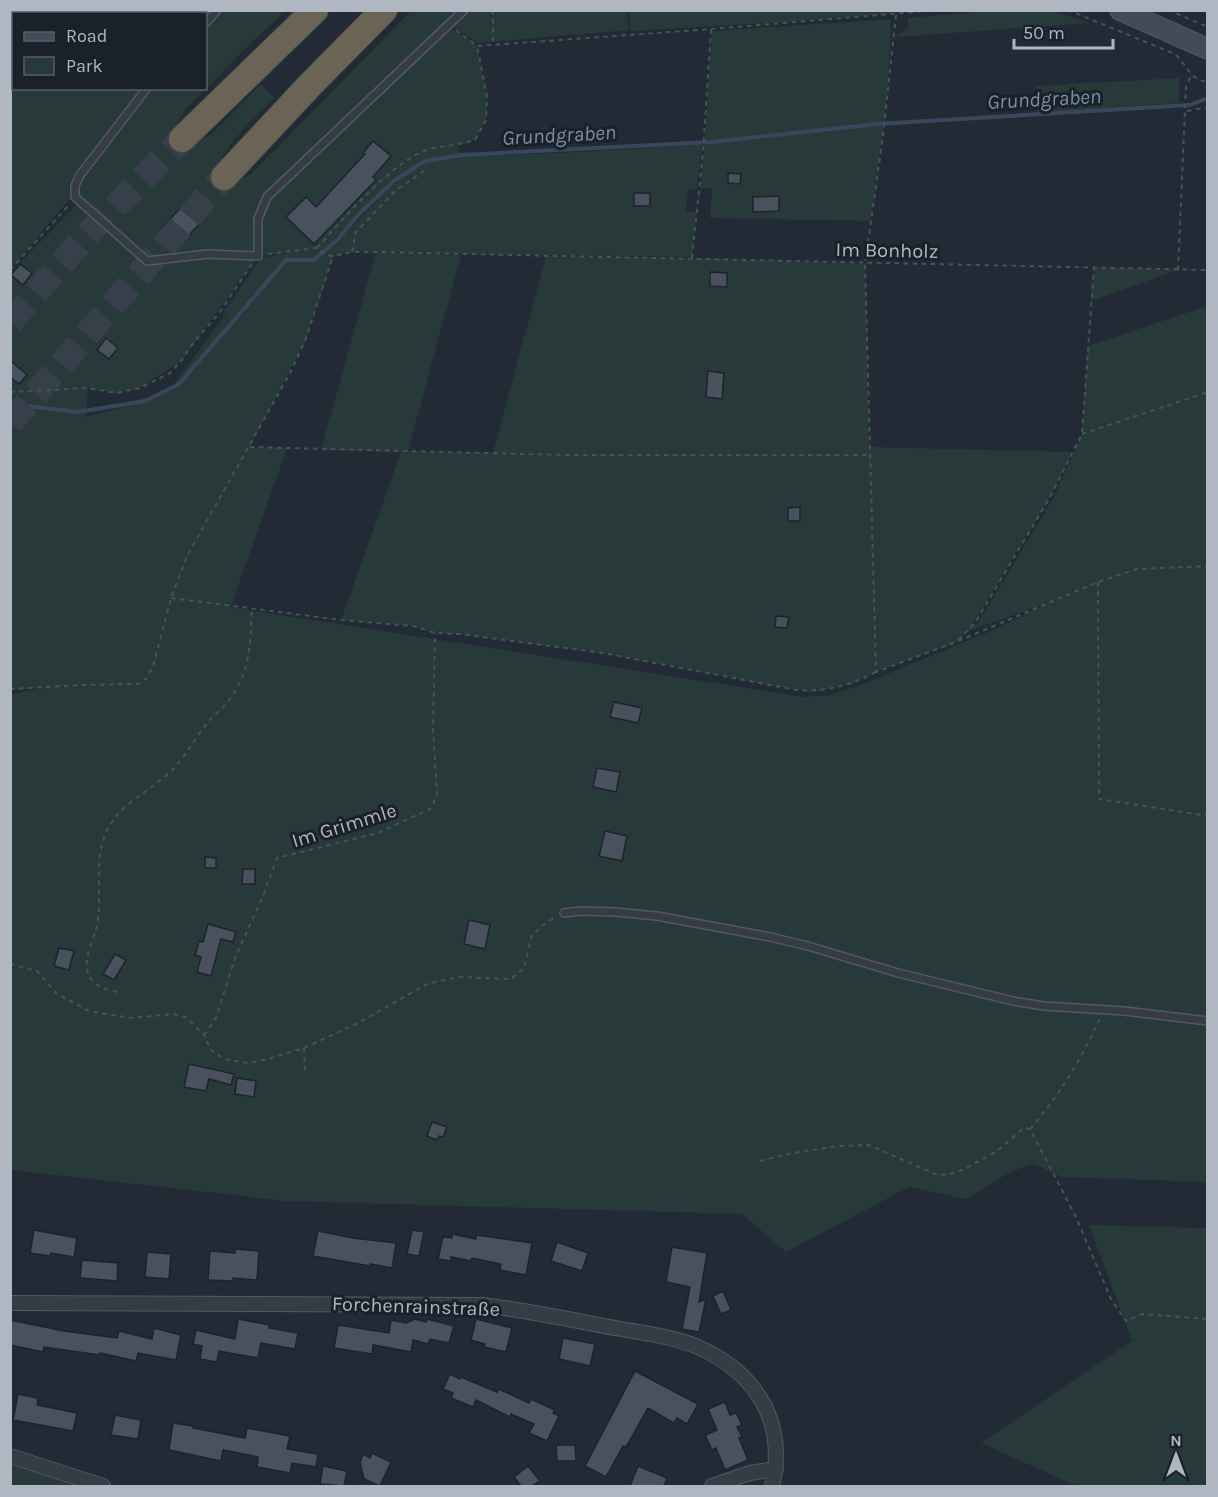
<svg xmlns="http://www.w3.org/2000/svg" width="1218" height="1497" font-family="Karla,sans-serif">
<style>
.green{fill:#28393a;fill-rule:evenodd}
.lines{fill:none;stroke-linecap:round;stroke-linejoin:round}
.stream{stroke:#39475d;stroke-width:4}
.building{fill:#49515e;stroke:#1d232c;stroke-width:1.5}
.motorway-tunnel{stroke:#373f4a;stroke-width:26;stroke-dasharray:26 13;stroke-linecap:butt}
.service-casing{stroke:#535963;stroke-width:10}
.minor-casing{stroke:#535963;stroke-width:16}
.secondary-casing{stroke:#535963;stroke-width:22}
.motorway-casing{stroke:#404650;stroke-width:28}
.path{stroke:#465458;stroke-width:2;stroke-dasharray:4.5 4.5;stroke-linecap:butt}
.service{stroke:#363c46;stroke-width:7}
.minor{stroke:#363c46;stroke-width:14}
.secondary{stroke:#444b58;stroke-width:20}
.motorway{stroke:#6b6353;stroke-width:26}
.labels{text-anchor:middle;stroke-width:6;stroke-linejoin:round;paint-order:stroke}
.street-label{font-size:20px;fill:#b0b6c2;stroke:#1b212a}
.water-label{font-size:21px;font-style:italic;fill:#7c8da8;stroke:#1b212a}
</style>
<rect width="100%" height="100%" fill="#222a35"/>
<g class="green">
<path d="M626 10 629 30 478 43 451 25 467 11Z"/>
<path d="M998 10 1054 11 1090 23 895 37 908 27V18Z"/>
<path d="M11 11H209L206 14H14V88H206V16L212 11H285L250 44 186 109 179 119 178 127 196 142 212 134 261 84 274 98C260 113 222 147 220 166L236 182 251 174 411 11H460L449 26 477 46 487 96 486 120 475 140 457 146 462 155 425 161 392 180 323 251 325 252C359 224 384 185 424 164 445 153 486 156 510 155 574 153 638 148 702 144L697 189H688L686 211 696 212 692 257 461 254 351 251 333 257 305 341 250 447 287 448 231 606 211 604 804 697 830 695 861 685 998 628 1050 602 966 632 956 642 876 672 856 682 816 692 796 690 603 653 459 634 435 633 413 626 341 620 401 452 321 450 376 252 461 255 408 451 493 453 546 256 707 258 865 264 869 447 1073 452 1049 499 971 627 977 624 1054 497 1082 434 1088 346 1207 306V1182L1062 1177 1034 1164 1012 1171 966 1199 909 1187 786 1252 742 1214 286 1201 11 1170V694L46 688 11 690V272L72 210 78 202 75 186 123 119 121 116 74 177 72 196 11 269ZM293 252 261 258 223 313 226 314 171 388 145 401 86 417 88 388 116 393 140 388 181 361 258 256Z"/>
<path d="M628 11V10L921 11 787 22 631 31Z"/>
<path d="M891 19 889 73 884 122 705 141 712 31Z"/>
<path d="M1179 78V103L1037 113 1035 86Z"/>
<path d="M884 124 870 221 710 218 712 189 700 188 705 143Z"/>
<path d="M1094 267 1178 270 1091 301Z"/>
<path d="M1089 1225 1207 1228V1486H1076L981 1443 1132 1341Z"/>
<path d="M11 1457 103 1486H11Z"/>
</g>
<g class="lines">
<path class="stream" d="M10 404 78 412 145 401 179 384 286 260H314L337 240 359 214 394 181 425 161 462 155 711 142 877 124 1190 105 1208 98"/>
</g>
<g class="building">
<path d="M373 141 391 156 373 177 376 180 314 244 286 217 306 197 316 207 365 154 363 153Z"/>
<path d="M728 173 741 174 740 184 728 183Z"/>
<rect x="634" y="193" width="16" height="13"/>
<path d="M779 196V211L753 212V197Z"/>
<path d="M183 205 201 222 180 245 162 228Z"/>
<path d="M20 264 32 273 23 285 11 275Z"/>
<path d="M710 272 727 273V287L710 286Z"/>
<path d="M106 338 118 348 109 359 97 350Z"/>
<path d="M10 360 27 375 19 384 10 377Z"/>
<path d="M708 371 724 373 722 399 706 397Z"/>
<path d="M800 507V521H788V508Z"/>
<path d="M776 616 789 617 787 628 775 627Z"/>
<path d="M614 702 642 708 638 723 610 717Z"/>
<path d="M597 768 620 772 616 792 593 787Z"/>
<path d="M605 831 627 836 622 861 599 856Z"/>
<path d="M205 857 216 858V868H205Z"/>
<path d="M243 869H255V884H242Z"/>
<path d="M469 920 490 925 485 949 464 944Z"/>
<path d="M208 924 236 932 233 942 221 939 211 976 197 972 201 957 195 955 199 941 203 942Z"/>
<path d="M59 948 74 951 69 970 54 966Z"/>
<path d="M115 954 126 960 114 980 103 974Z"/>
<path d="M189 1064 234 1074 231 1085 209 1079 206 1091 184 1087Z"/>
<path d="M237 1078 256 1081 254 1097 235 1094Z"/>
<path d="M432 1122 447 1127 443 1137 439 1136 437 1140 427 1136Z"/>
<path d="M34 1230 77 1238 74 1257 51 1253 50 1256 30 1253Z"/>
<path d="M412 1230 424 1232 419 1256 407 1254Z"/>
<path d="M318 1231 353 1238 396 1243 392 1268 370 1264V1266L313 1256Z"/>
<path d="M452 1234 476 1239V1235L532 1243 526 1275 500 1270 501 1264 472 1258 471 1261 451 1257V1261L438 1259 443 1237 452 1238Z"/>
<path d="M557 1242 588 1253 582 1271 551 1261Z"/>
<path d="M672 1247 707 1253 699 1302 706 1299 699 1332 682 1329 690 1287 666 1282Z"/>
<path d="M235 1249 259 1251 257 1280 233 1278V1281L208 1280 210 1251 235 1253Z"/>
<path d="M147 1252 171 1254 169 1279 145 1277Z"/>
<path d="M82 1260 118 1263 117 1281 80 1278Z"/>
<path d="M723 1291 731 1310 721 1314 713 1296Z"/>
<path d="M238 1319 270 1325 269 1328 298 1333 295 1349 261 1343 258 1358 219 1351 217 1362 200 1359 202 1346 193 1344 196 1330 235 1339Z"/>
<path d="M415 1319 426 1322 427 1319 454 1326 449 1343 430 1339 428 1344 413 1340 411 1352 373 1345 372 1354 334 1348 338 1325 389 1333 391 1320 406 1323Z"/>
<path d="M476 1319 512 1328 506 1352 484 1347 485 1344 471 1340Z"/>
<path d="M10 1320 64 1331 117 1338 119 1331 152 1339 154 1328 181 1335 176 1360 138 1353 136 1361 100 1353V1355L44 1347 43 1352 10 1345Z"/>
<path d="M563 1338 595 1344 590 1366 559 1359Z"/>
<path d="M635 1371 698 1404 687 1424 677 1418 674 1423 648 1408 626 1447 623 1446 606 1477 585 1466Z"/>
<path d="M450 1374 460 1379 461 1377 497 1392 499 1389 529 1403 531 1399 555 1410 553 1413 559 1416 547 1441 529 1433 534 1424 511 1414 510 1417 476 1400 473 1407 451 1398 453 1393 443 1389Z"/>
<path d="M18 1394 38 1398 37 1405 77 1413 73 1431 13 1420Z"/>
<path d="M725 1402 730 1415 736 1413 742 1425 737 1427 742 1437 739 1438 748 1460 725 1470 716 1448 712 1450 705 1435 717 1430 708 1409Z"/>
<path d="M115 1415 141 1420 138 1439 111 1435Z"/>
<path d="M173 1423 193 1426V1428L245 1438 247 1428 290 1436 287 1449 318 1454 316 1467 292 1463 290 1473 257 1467 258 1457 223 1450 221 1461 169 1450Z"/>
<path d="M556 1445H575L576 1461H557Z"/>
<path d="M372 1453 391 1462 380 1486 364 1479 360 1462 363 1454 370 1458Z"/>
<path d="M323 1466 347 1471 344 1486 320 1484Z"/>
<path d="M528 1466 540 1481 532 1486H521L514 1477Z"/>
<path d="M638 1466 667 1478 664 1486H630Z"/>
</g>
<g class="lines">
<g class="motorway-tunnel">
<path d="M10 322 87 235 182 139"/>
<path d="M10 423 224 177"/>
</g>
<defs>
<g id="service">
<path d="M206 23 217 10"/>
<path d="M147 88 80 175 75 186V197L147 261 208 254 258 256V219L267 197 464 10"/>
<path d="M564 913 581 911 615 912 657 916 770 937 808 946 898 973 1013 1001 1044 1006 1124 1011 1208 1021"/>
</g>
<g id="minor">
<path d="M10 1303 482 1305C523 1310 564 1318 604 1326 635 1332 669 1335 698 1347 757 1373 787 1423 772 1486"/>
<path d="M10 1456 103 1486"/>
<path d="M712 1486 750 1473 776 1469"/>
</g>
<path id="secondary" d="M1120 10 1208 49"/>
<g id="motorway">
<path d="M182 139 315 10"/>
<path d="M224 177 310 85 384 10"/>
</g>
</defs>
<use href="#service" class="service-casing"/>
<use href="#minor" class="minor-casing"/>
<use href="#secondary" class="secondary-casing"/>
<use href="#motorway" class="motorway-casing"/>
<g class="path">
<path d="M493 10V44"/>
<path d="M1068 10 1175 54C1188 65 1189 80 1208 82"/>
<path d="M1168 10 1208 27"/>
<path d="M896 15 883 136 865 264 876 672 956 642 1098 582 1137 569 1208 566"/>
<path d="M456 30 477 46 711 29 939 10"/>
<path d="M1187 111 1208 107"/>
<path d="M317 248C342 220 395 158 430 149 446 145 460 145 475 140L486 120 487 96 477 46"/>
<path d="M352 252 356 232 396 190 427 169"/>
<path d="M268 254 317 248 326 255 333 256 352 252H376L1208 270"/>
<path d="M692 258 703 152 711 30"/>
<path d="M10 270 69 205"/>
<path d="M1178 270 1186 86 1191 76"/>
<path d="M10 392 88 388 116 393 140 388 170 373 181 361 194 342 220 312 252 264"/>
<path d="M1082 434 1208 392"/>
<path d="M250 447 563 455H869"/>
<path d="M1098 582 1099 799 1208 816"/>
<path d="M171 598 341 620 413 626 435 633 459 634 603 653 796 690C826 692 849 686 876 672"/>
<path d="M958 640 975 623 1004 574 1049 499 1082 434 1094 267"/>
<path d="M10 689 82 685 138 684 147 678 154 663 171 598 187 556 290 373 305 341 333 256"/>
<path d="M10 964 37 971 56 993 89 1011 130 1018 173 1014 186 1017 204 1035 211 1050 224 1059 248 1063 268 1059 304 1048 360 1022 427 984 458 977 511 979 524 968 532 935 547 922 555 918"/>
<path d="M117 992C105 989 92 986 88 973 83 958 94 940 97 925 103 893 92 856 109 827 122 803 150 791 169 773 184 759 193 741 205 726 211 717 220 711 227 703 251 673 250 644 252 608"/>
<path d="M204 1035 216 1018 235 958 263 896 277 858 378 833 432 808 437 793 433 729 435 633"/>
<path d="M304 1048 305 1072"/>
<path d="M1030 1129C1059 1096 1082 1058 1100 1018"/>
<path d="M760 1161 793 1153 838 1146 869 1145 935 1174 948 1175 965 1169 997 1151 1024 1128 1030 1129 1076 1217 1111 1299 1126 1321 1142 1314 1208 1319"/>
</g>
<use href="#service" class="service"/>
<use href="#minor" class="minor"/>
<use href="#secondary" class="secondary"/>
<use href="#motorway" class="motorway"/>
</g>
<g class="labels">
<g class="street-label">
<text transform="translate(887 250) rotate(1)" y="7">Im Bonholz</text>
<text transform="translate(344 825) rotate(-17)" y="7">Im Grimmle</text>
<text transform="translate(416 1306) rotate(2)" y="7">Forchenrainstraße</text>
</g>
<g class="water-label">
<text transform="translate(1044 99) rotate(-3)" y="7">Grundgraben</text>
<text transform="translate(559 135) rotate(-3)" y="7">Grundgraben</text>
</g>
</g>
<rect width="1218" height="1497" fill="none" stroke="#b0b6c2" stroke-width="24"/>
<rect x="12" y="12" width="195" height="78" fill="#1b212a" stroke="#575d67" stroke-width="1.5"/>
<rect x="24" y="32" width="30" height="9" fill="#444b58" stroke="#575d67" stroke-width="1.5"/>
<text x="66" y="42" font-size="18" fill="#b0b6c2">Road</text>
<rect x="24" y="57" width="30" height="18" fill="#28393a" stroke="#575d67" stroke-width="1.5"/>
<text x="66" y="72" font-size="18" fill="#b0b6c2">Park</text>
<g transform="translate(1176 1455)" stroke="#1b212a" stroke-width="4.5" paint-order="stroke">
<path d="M0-4.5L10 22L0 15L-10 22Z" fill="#b0b6c2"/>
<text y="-9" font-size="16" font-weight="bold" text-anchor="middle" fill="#b0b6c2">N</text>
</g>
<path d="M1014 39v9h99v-9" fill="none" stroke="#b0b6c2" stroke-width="3"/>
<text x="1023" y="39" font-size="18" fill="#b0b6c2" stroke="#1b212a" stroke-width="4.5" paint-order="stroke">50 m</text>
</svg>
